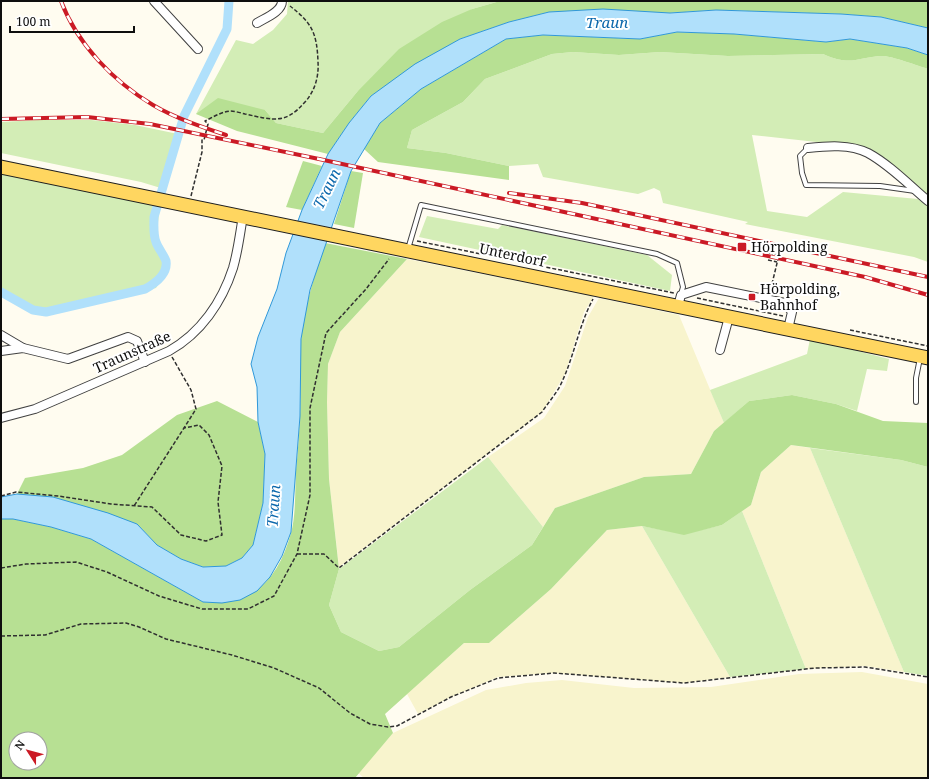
<svg xmlns="http://www.w3.org/2000/svg" width="929" height="779" font-family="'Noto Serif',serif">
<style>
.farmland{fill:#f8f4cd}
.green{fill:#d3edb6}
.forest{fill:#b7e093;fill-rule:evenodd}
.water{fill:#b0e0fb;stroke:#3098d9}
.lines{fill:none;stroke-linecap:round;stroke-linejoin:round}
.canal{stroke:#b0e0fb;stroke-width:9}
.service-casing{stroke:#414141;stroke-width:6}
.minor-casing{stroke:#414141;stroke-width:10}
.primary-casing{stroke:#1f1f1f;stroke-width:15}
.path{stroke:#303030;stroke-width:1.5;stroke-dasharray:4 2;stroke-linecap:butt}
.service{stroke:#fff;stroke-width:4}
.minor{stroke:#fff;stroke-width:8}
.primary{stroke:#ffd660;stroke-width:13}
.rail-casing{stroke:#cb1a25;stroke-width:4}
.rail{stroke:#fff;stroke-width:2.5;stroke-dasharray:8;stroke-linecap:butt}
.poi-dot{fill:#cb1a25;stroke:#fff;stroke-width:1.5}
.labels{text-anchor:middle;stroke-width:4;stroke-linejoin:round;paint-order:stroke}
.poi-label{font-size:14px;fill:#0e0e0e;stroke:#fff;text-anchor:start}
.street-label{font-size:14px;fill:#0e0e0e;stroke:#fff}
.water-label{font-size:15px;font-style:italic;fill:#0c68ac;stroke:#fff}
</style>
<rect width="100%" height="100%" fill="#fffcf0"/>
<g class="farmland">
<path d="M407 259 594 296 584 312 565 374 542 412 339 567 329 479 327 402 328 364 340 332Z"/>
<path d="M599 298 679 315 724 423 714 431 691 474 644 477 555 508 543 527 488 457 544 418 565 386 588 317Z"/>
<path d="M791 445 810 448 904 672 865 666 806 669 742 511 751 505 761 472Z"/>
<path d="M642 526 730 677 684 683 554 673 498 677 451 697 418 714 407 694 464 643H489L551 589 607 530Z"/>
<path d="M862 672 928 684V778H364L358 773 393 733 486 690 526 683 562 680 634 688 711 687 799 674Z"/>
</g>
<g class="green">
<path d="M288 1H500L472 9 357 92 323 133 276 123 265 110 196 114 236 40 253 44 273 30 287 14Z"/>
<path d="M573 52 619 55 660 52 728 56 823 54C852 67 856 57 883 56 891 56 919 66 928 69V198L862 147 752 135 767 211 807 217 843 192 918 199 928 207V262L914 257 745 224 748 222 663 203 660 191 654 188 638 194 543 177 538 164 509 166 446 153 407 148 412 130 463 102 485 79 552 54Z"/>
<path d="M38 120H91L135 125 178 134 164 189 141 182 1 153V122Z"/>
<path d="M1 173 160 207 156 237 166 257 167 269 156 288 44 314 1 293Z"/>
<path d="M427 216 498 229 502 225 647 255 672 275 670 291 419 237Z"/>
<path d="M810 339 889 359 887 371 867 369 857 411 836 404 792 395 749 401 724 423 710 390 807 354Z"/>
<path d="M810 448 901 460 928 467V676L904 672Z"/>
<path d="M488 457 543 527 532 545 470 590 399 647 379 651 341 632 329 605 339 569Z"/>
<path d="M742 511 806 669 730 677 642 526 684 534 722 525Z"/>
</g>
<g class="forest">
<path d="M500 1H927L928 28 881 17 841 14 716 10 670 13 549 12 509 22 460 39 371 96 349 123 328 154 237 131 196 114 218 98 265 110 276 123 323 133 357 92 399 49 442 22 472 9Z"/>
<path d="M677 32 734 34 826 42 850 39 907 48 928 55V69C919 66 891 56 883 56 856 57 852 67 823 54L728 56 660 52 619 55 573 52 552 54 485 79 463 102 412 130 407 148 446 153 509 166V180L378 162 364 149 380 123 421 89 506 39 543 35 640 39Z"/>
<path d="M303 161 322 166 302 210 286 207Z"/>
<path d="M351 171 363 173 354 228 334 224Z"/>
<path d="M325 243 407 259 340 332 328 364 327 402 329 479 339 569 329 605 341 632 379 651 399 647 470 590 532 545 555 508 644 477 691 474 714 431 749 401 792 395 836 404 883 421 928 423V467L901 460 791 445 761 472 751 505 722 525 684 535 642 526 607 530 551 589 489 643H464L385 714 393 733 355 778H1V519H13L51 527 91 539 203 602C253 606 278 580 291 533 296 516 295 488 296 470 298 452 299 434 300 416 301 391 299 365 301 340 304 307 315 275 325 243ZM16 739H40V763H16Z"/>
<path d="M217 401 258 422 265 454 263 503 253 545 242 558 226 566 203 567 181 559 157 545 137 524 53 497 17 494 25 478 83 468 122 455 177 415Z"/>
</g>
<path class="water" d="M603 9 670 13 716 10 841 14 881 17 928 28V55L907 48 850 39 826 42 734 34 677 32 640 39 543 35 506 39 421 89 380 123 351 171 310 290 301 339 300 416 291 532 282 556 270 577 257 591 240 600 222 603 203 602 91 539 51 527 13 519H1V497L17 494 53 497 108 513 137 524 157 545 181 559 203 567 226 566 242 558 253 545 263 503 265 454 258 422 257 387 251 364 258 337 277 289 286 253 302 210 328 154 349 123 371 96 415 64 460 39 509 22 549 12Z"/>
<g class="lines">
<path class="canal" d="M1 292 33 310 46 312 145 289C154 284 168 274 166 261 164 255 158 248 156 242 153 234 154 226 154 217L184 116 227 29 229 1"/>
<defs>
<g id="service">
<path d="M808 148 800 156 802 173 806 185 880 186 915 191"/>
<path d="M408 249 421 205 657 254 677 263 683 287 681 294"/>
<path d="M916 402V378L920 358"/>
</g>
<g id="minor">
<path d="M154 1 198 49"/>
<path d="M257 23C265 18 282 12 282 1"/>
<path d="M808 148C827 146 850 144 868 153 890 165 909 185 928 201"/>
<path d="M678 306 681 295 706 287 785 303 792 312 788 329"/>
<path d="M1 335 23 348"/>
<path d="M720 350 729 317"/>
<path d="M1 351 23 348 68 359 128 337 137 341 145 362"/>
<path d="M1 418 35 409 169 351C201 333 222 302 233 268 238 251 240 233 243 216"/>
</g>
<path id="primary" d="M1 167 928 358"/>
</defs>
<use href="#service" class="service-casing"/>
<use href="#minor" class="minor-casing"/>
<use href="#primary" class="primary-casing"/>
<g class="path">
<path d="M191 196 202 152V140H204L208 124 205 121C213 117 221 112 230 111 235 111 241 113 245 114 273 120 285 125 305 102 315 91 319 76 318 62 317 33 312 23 290 6"/>
<path d="M417 241 674 293"/>
<path d="M769 253 779 255 770 292"/>
<path d="M768 260 777 262"/>
<path d="M697 298 783 316"/>
<path d="M850 330 928 346"/>
<path d="M172 357 191 390 196 409 184 428"/>
<path d="M1 496 16 492 58 496 111 504 152 507 181 535 206 541 222 535 218 502 222 466 209 435 199 425 184 428 134 506"/>
<path d="M297 554H324L339 568 542 412C548 403 555 395 560 386 574 358 578 327 593 299"/>
<path d="M1 568 26 564 76 562 107 572 159 596 202 609H248L274 596 297 554 310 495V408L326 333 366 289 389 259"/>
<path d="M1 636 45 635 81 624 126 623 139 627 166 639 232 655 274 668 319 688 350 713 370 724 388 727 397 726 451 697 498 678 554 673 684 683 815 668 865 667 928 677"/>
</g>
<use href="#service" class="service"/>
<use href="#minor" class="minor"/>
<use href="#primary" class="primary"/>
<defs>
<g id="rail">
<path d="M61 1C77 44 114 82 153 105 175 118 202 127 226 135"/>
<path d="M1 119 87 117 150 124 319 159 865 277 928 295"/>
<path d="M509 193 582 203 928 277"/>
</g>
</defs>
<use href="#rail" class="rail-casing"/>
<use href="#rail" class="rail"/>
</g>
<g class="poi-dot">
<rect x="737" y="242" width="10" height="10" rx="2"/>
<rect x="748" y="293" width="8" height="8" rx="2"/>
</g>
<g class="labels">
<g class="poi-label">
<text x="751" y="252">Hörpolding</text>
<text x="760" y="294">Hörpolding,<tspan x="760" dy="16">Bahnhof</tspan></text>
</g>
<g class="street-label">
<text transform="translate(512 255) rotate(12)" y="5">Unterdorf</text>
<text transform="translate(132 352) rotate(-24)" y="5">Traunstraße</text>
</g>
<g class="water-label">
<text x="607" y="28">Traun</text>
<text transform="translate(327 189) rotate(-64)" y="5">Traun</text>
<text transform="translate(274 506) rotate(-86)" y="5">Traun</text>
</g>
</g>
<rect width="929" height="779" fill="none" stroke="#0e0e0e" stroke-width="4"/>
<g transform="translate(28 751) rotate(306)"><circle r="19" fill="#ffffff" stroke="#9f9f9f"/>
<path d="M0-3L7 15L0 10L-7 15Z" fill="#cb1a25"/>
<text y="-6" font-size="11" font-weight="bold" text-anchor="middle" fill="#0e0e0e">N</text>
</g>
<path d="M10 26v6h124v-6" fill="none" stroke="#0e0e0e" stroke-width="2"/>
<text x="16" y="26" font-size="12" fill="#0e0e0e" stroke="#ffffff" stroke-width="3" paint-order="stroke">100 m</text>
</svg>
